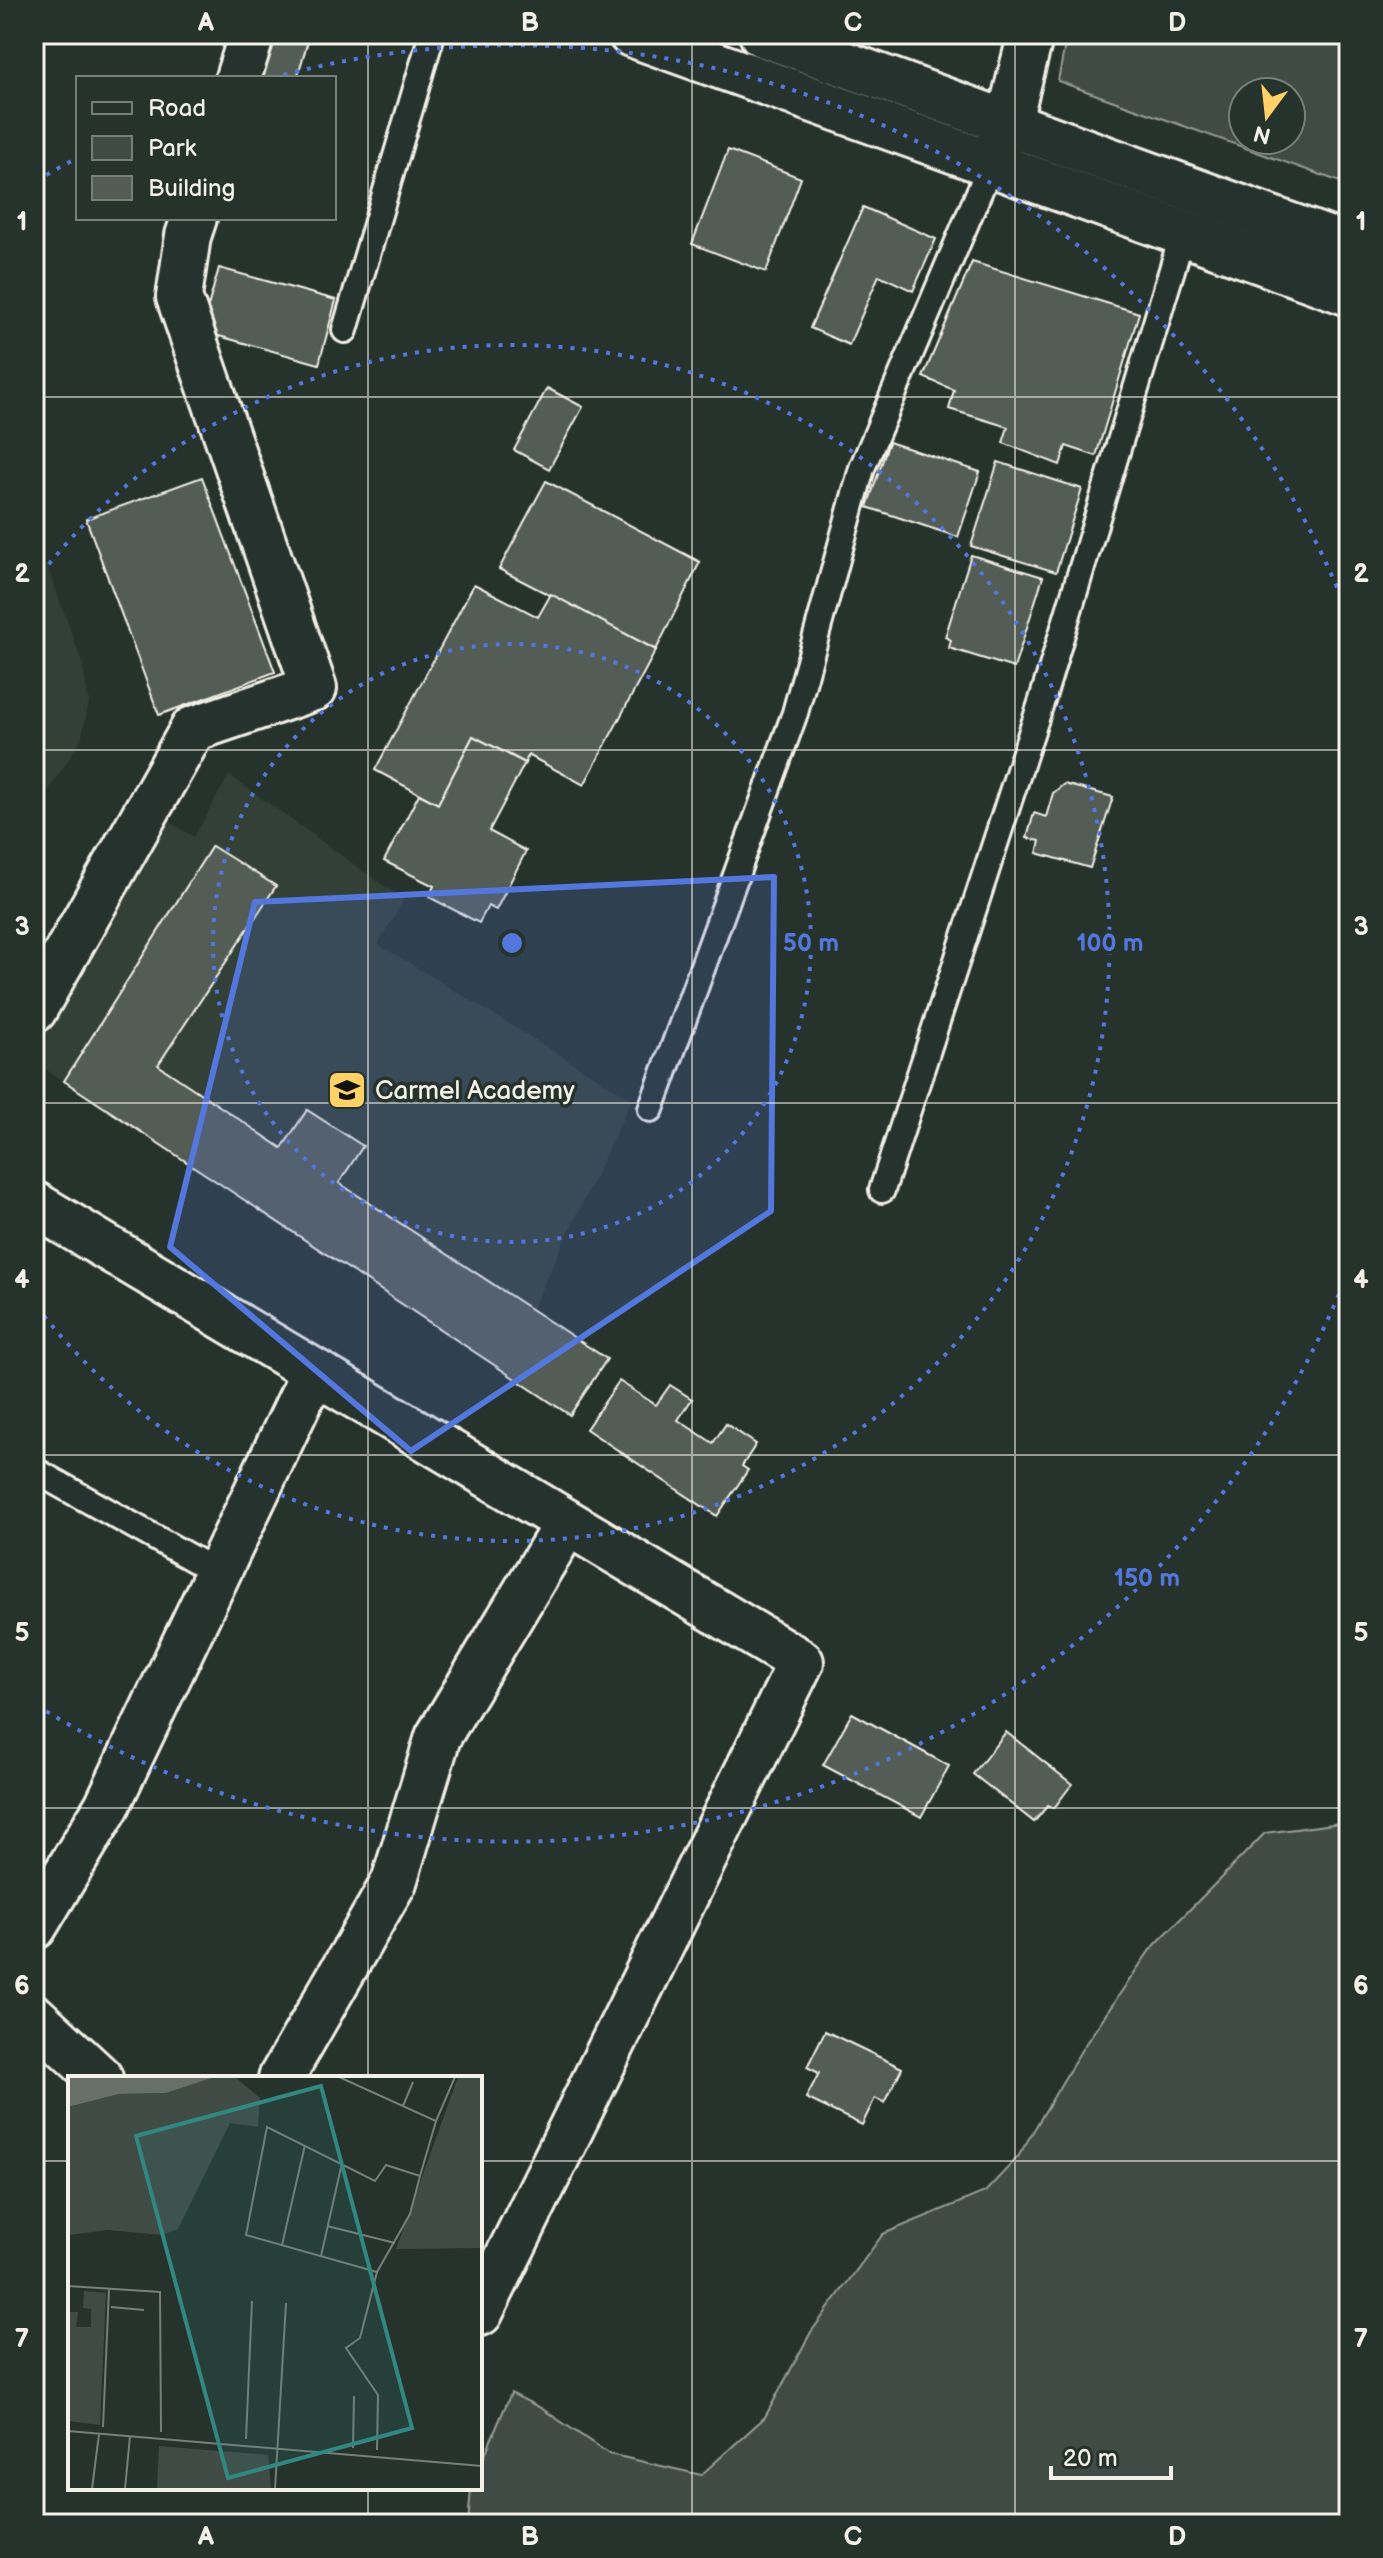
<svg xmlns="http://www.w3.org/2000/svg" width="1383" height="2558" font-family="'Balsamiq Sans',sans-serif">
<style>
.built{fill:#333f39}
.green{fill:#414b45;stroke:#9a9e96;stroke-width:2;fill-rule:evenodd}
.building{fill:#525c55;stroke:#f4f1e8;stroke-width:2}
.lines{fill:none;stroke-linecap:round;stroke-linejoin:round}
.lane-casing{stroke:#f4f1e8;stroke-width:30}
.street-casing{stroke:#f4f1e8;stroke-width:50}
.highway-casing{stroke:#f4f1e8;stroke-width:50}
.lane{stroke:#26332d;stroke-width:24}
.street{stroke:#26332d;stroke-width:44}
.highway{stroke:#26332d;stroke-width:44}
.marked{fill:#5377dc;fill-opacity:0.2;stroke:#5377dc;stroke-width:6;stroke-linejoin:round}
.grid{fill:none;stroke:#f4f1e8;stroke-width:2;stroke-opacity:0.55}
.ring{fill:none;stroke:#5377dc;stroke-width:4;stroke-dasharray:4 8}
.labels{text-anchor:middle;stroke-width:7;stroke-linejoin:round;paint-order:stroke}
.poi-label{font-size:26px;fill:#f4f1e8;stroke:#26332d;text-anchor:start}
.inset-road{fill:none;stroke:#787f78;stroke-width:2}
.view{fill:#318880;fill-opacity:0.15;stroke:#318880;stroke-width:4}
.inset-edge{fill:none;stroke:#f4f1e8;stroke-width:4}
.centre{fill:#5377dc;stroke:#26332d;stroke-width:4}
.ring-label{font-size:24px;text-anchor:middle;font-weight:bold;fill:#5377dc;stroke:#26332d;stroke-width:7;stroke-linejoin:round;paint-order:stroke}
.neatline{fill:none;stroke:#f4f1e8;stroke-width:3}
.grid-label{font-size:26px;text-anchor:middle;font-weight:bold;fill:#f4f1e8}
</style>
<rect width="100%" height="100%" fill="#26332d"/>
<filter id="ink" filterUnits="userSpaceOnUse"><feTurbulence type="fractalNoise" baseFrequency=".0125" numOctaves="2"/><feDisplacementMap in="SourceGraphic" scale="16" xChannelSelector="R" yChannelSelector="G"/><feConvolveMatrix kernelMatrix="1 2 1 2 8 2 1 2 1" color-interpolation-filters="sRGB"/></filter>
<g filter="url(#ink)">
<g class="built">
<path d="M34 562 47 566 82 662 89 702 81 740 34 813Z"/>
<path d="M229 775 404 900 378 944 632 1099 532 1309 607 1359 570 1415 34 1062V1052L169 822 194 837Z"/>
</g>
<g class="green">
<path d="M1067 34H1349V185L1058 81ZM1243 92H1291V140H1243Z"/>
<path d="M1349 1822V2524H468L471 2488H480V2466L511 2393 541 2408 609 2454 701 2475 765 2417 811 2332 883 2234 985 2192 1018 2157 1082 2049 1150 1950 1265 1833Z"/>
</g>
<g class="building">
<path d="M268 34H310L297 78H255Z"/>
<path d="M728 150 801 178 766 272 692 244Z"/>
<path d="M863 207 936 239 913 291 879 275 849 345 810 328Z"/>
<path d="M972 262 1139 313 1096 456 1066 446 1060 465 1003 443 1008 427 949 409 954 390 923 377Z"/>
<path d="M219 268 336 300 319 364 201 331Z"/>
<path d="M547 388 583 407 549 469 514 450Z"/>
<path d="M889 442 980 472 958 537 867 507Z"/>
<path d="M998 462 1082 489 1056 572 971 546Z"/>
<path d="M202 477 275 672 159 715 86 519Z"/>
<path d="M546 481 700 562 656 650 499 569Z"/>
<path d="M971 555 1043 577 1014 668 949 648 951 640 945 637Z"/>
<path d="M474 584 538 617 551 594 656 650 584 785 528 755 525 763 473 736 438 804 375 770Z"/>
<path d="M473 736 525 763 489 831 526 851 496 910 488 906 479 923 429 897 434 886 384 861 419 794 438 804Z"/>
<path d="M1064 784 1113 797 1090 868 1037 853 1040 841 1027 838 1034 813 1046 817 1053 793Z"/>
<path d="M212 846 276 886 158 1065 282 1148 307 1110 363 1146 339 1183 607 1359 570 1415 64 1081Z"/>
<path d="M619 1381 656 1405 670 1385 692 1399 678 1420 713 1443 726 1424 756 1444 742 1466 748 1470 717 1516 586 1429Z"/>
<path d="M852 1713 949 1766 921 1817 823 1765Z"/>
<path d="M1006 1732 1072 1784 1054 1808 1048 1805 1034 1822 973 1774Z"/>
<path d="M825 2031 902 2068 885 2103 875 2098 862 2125 806 2098 819 2073 807 2067Z"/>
</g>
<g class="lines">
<defs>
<g id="lane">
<path d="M345 330 432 34"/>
<path d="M651 1109 795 713 862 468 991 164"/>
<path d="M882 1190 1042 700 1183 233"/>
<path d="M34 1470 218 1573"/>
</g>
<g id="street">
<path d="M238 78 252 34"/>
<path d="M994 158 1008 124 1031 34"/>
<path d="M34 1010 193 729 314 688 179 297 188 236 194 218"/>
<path d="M34 1204 801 1662 480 2313"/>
<path d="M34 1927 107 1806 313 1373"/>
<path d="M34 2017 100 2078"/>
<path d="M281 2078 394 1882 438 1737 567 1523"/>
</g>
<g id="highway">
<path d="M631 34 1349 293"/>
<path d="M762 34 1349 247"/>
</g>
</defs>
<use href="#lane" class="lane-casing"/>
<use href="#street" class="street-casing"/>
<use href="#highway" class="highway-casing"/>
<use href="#lane" class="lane"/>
<use href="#street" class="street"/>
<use href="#highway" class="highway"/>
</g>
</g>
<path class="marked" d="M774 877 771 1211 411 1451 170 1247 255 902Z"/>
<path class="grid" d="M368 34V2078M692 34V2524M1015 34V2524M34 397H1349M34 750H1349M34 1103H1349M34 1455H1349M34 1808H1349M34 2161H70M480 2161H1349M368 2488V2524"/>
<g class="ring">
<circle cx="512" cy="943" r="299"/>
<path d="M34 583A598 598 0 1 1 34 1303"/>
<path d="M1348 1272A898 898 0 0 1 36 1705M36 181A898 898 0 0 1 77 158M272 78A898 898 0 0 1 1348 614"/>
</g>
<defs>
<symbol id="school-square" viewBox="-11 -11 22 22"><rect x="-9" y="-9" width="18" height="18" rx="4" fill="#ffd166" stroke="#26332d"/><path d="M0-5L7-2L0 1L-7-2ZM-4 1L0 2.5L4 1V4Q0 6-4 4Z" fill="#111"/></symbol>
</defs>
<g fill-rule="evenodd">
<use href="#school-square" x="325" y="1068" width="44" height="44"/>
</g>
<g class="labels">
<g class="poi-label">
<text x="375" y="1099">Carmel Academy</text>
</g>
</g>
<g transform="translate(68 2076)">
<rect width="414" height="414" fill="#26332d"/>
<path d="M147 1H167L192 22 190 51 162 47 110 153 94 159 40 154 0 159V31L51 18 98 17ZM390 1H414V172L328 173ZM16 215 38 217 32 349 0 345V236H10L8 251H23V233L15 232ZM91 370 200 379 203 413H89Z" fill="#414b45"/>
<path d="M0 1H147L98 17 51 18 0 31Z" fill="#676f68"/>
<path class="inset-road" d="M271 1 368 45 352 100 318 89 307 105 199 51 178 159 309 196M335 30 345 6M368 45 387 1M259 150 327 167M214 169 237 69M253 180 274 87M0 210 92 216 93 356M43 231 76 234M35 351 41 213M0 355 414 390M178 363 184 225M285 372 286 320M309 374 310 319 278 272 292 262 309 196 342 138 352 100M24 413 31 358M57 413 62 360M207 413 218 227"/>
<path class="view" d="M253 10 344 352 160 402 68 60Z"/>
<rect width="414" height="414" class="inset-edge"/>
</g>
<circle cx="512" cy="943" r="12" class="centre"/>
<g class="ring-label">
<text x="811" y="951">50 m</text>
<text x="1110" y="951">100 m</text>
<text x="1147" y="1586">150 m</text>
</g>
<rect width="1383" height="2558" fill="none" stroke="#26332d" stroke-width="88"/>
<rect x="76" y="76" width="260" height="144" fill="#26332d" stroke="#787f78" stroke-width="2"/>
<rect x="92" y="102" width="40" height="12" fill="#26332d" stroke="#787f78" stroke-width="2"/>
<text x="148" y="116" font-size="24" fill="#f4f1e8">Road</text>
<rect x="92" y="136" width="40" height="24" fill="#414b45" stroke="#787f78" stroke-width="2"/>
<text x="148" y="156" font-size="24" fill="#f4f1e8">Park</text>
<rect x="92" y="176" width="40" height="24" fill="#525c55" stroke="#787f78" stroke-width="2"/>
<text x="148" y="196" font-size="24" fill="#f4f1e8">Building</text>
<g transform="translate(1267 116) rotate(195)"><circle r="38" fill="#26332d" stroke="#787f78" stroke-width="2"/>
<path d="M0-6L14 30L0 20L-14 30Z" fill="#ffd166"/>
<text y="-12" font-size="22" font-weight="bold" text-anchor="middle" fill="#f4f1e8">N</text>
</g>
<path d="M1051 2466v12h120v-12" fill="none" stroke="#f4f1e8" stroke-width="4"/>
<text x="1063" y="2466" font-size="24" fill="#f4f1e8" stroke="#26332d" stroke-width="6" paint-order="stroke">20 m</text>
<rect x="44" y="44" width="1295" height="2470" class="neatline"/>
<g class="grid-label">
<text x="206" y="31">A</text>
<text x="530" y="31">B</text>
<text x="853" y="31">C</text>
<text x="1177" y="31">D</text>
<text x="22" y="230">1</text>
<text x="1361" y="230">1</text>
<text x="22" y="582">2</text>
<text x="1361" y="582">2</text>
<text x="22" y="935">3</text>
<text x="1361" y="935">3</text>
<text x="22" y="1288">4</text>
<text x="1361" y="1288">4</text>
<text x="22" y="1641">5</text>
<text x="1361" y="1641">5</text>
<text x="22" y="1994">6</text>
<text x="1361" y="1994">6</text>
<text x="22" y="2347">7</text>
<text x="1361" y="2347">7</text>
<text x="206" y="2545">A</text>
<text x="530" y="2545">B</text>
<text x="853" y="2545">C</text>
<text x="1177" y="2545">D</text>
</g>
</svg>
